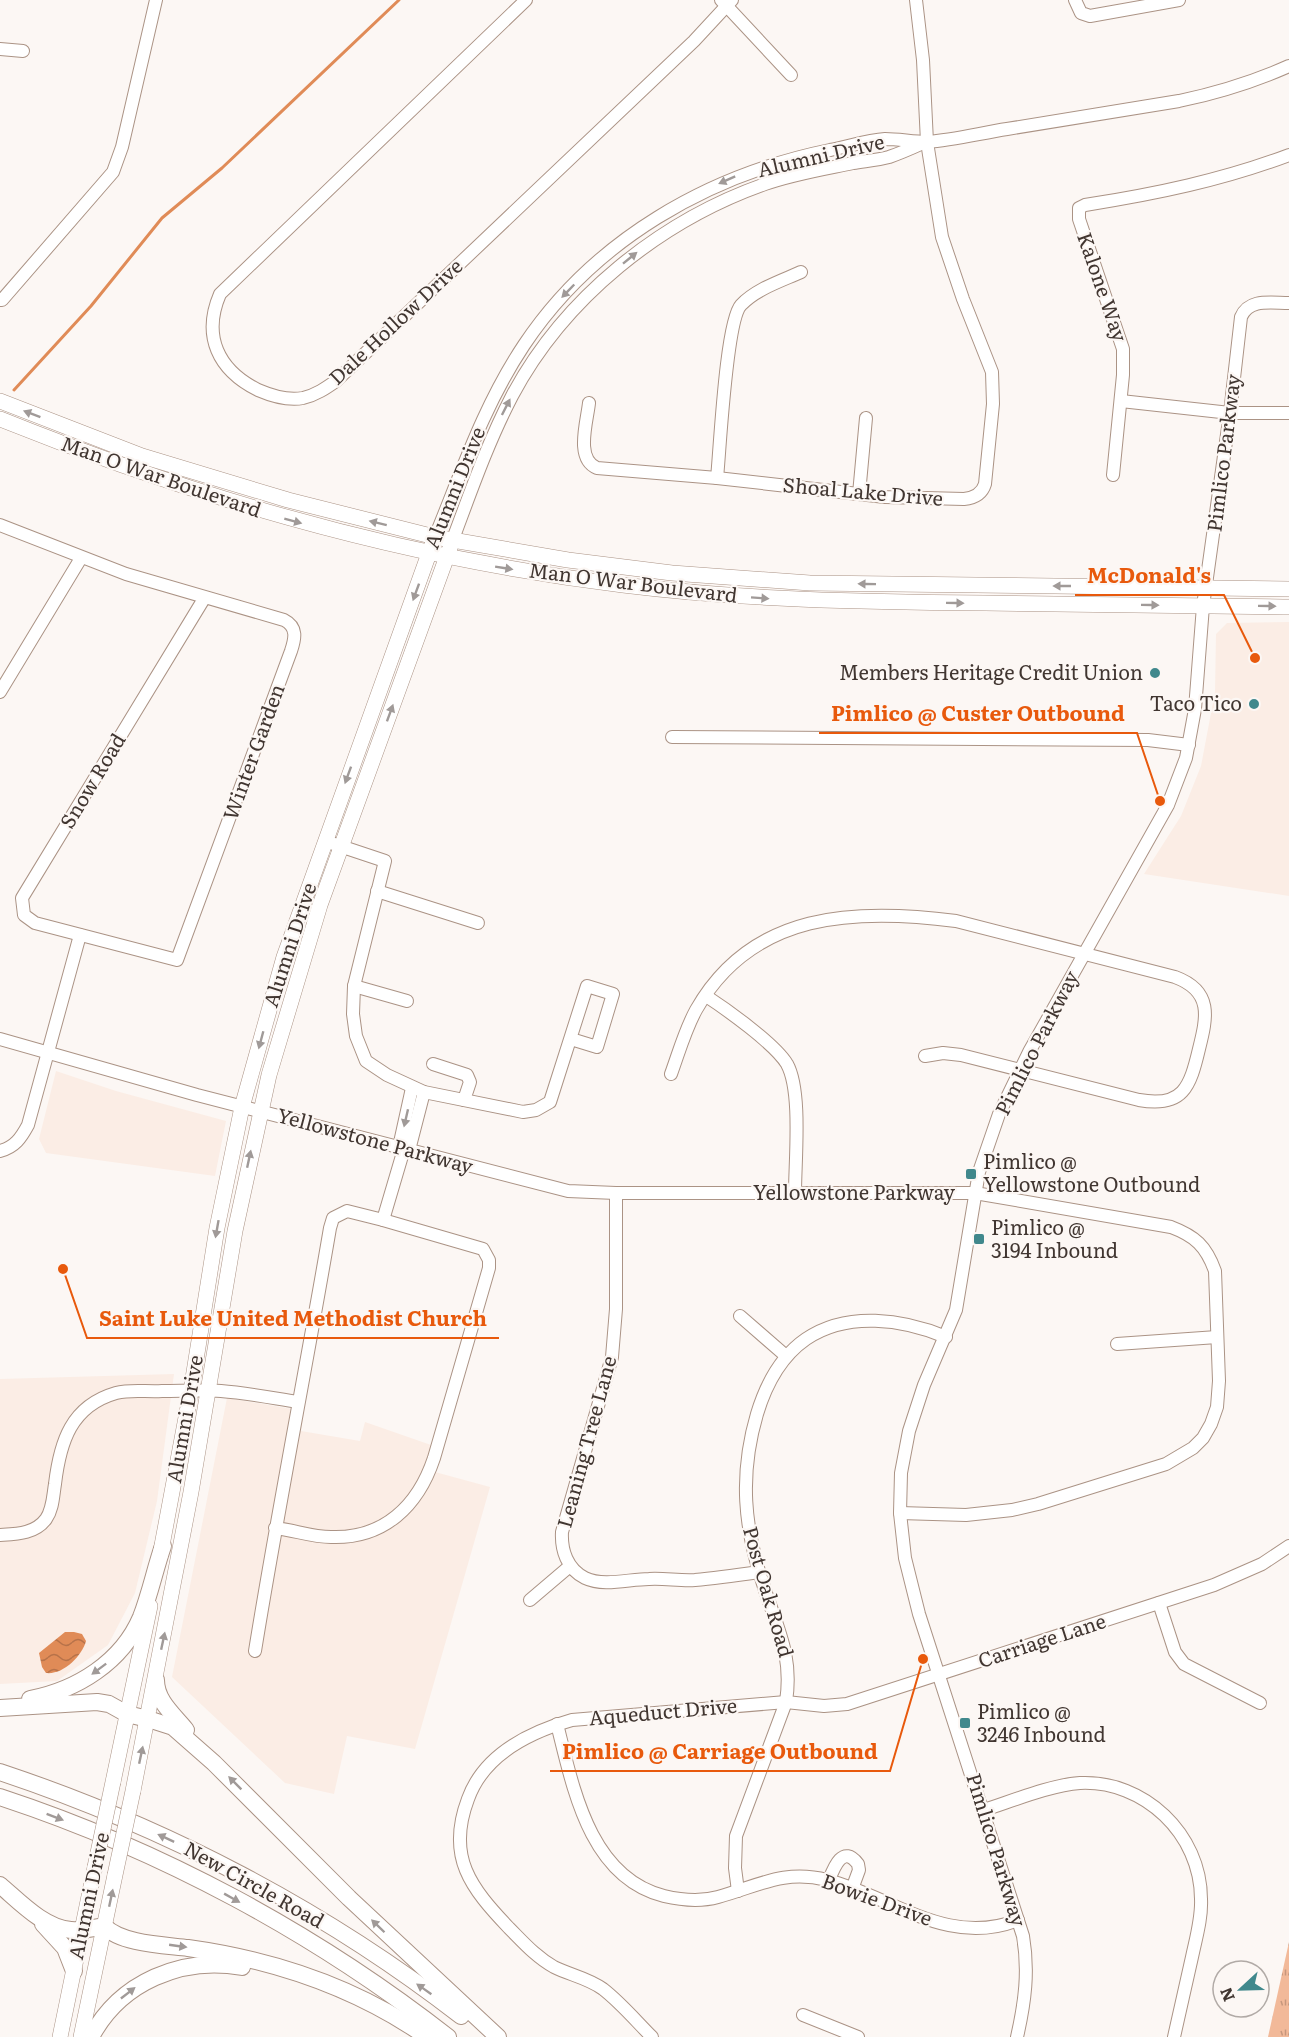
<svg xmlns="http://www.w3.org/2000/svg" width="1289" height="2037" font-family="Literata,serif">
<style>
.built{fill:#fbede5}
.grass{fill:url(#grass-tufts)}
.water{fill:url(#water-waves)}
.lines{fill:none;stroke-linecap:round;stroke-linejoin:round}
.stream{stroke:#e08b57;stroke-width:3}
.minor-casing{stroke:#ab9385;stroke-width:14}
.major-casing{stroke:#ab9385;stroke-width:16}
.highway-casing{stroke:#ab9385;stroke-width:18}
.minor{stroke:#fff;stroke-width:12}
.major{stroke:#fff;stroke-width:15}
.highway{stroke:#fff;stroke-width:16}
.major-bridge-casing{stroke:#ab9385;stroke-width:16;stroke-linecap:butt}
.major-bridge{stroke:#fff;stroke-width:15}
.oneway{fill:#a09a98}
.poi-dot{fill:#40888c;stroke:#fcf7f4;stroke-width:2}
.labels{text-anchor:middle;stroke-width:4.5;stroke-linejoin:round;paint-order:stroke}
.street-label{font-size:20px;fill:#413631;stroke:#fcf7f4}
.poi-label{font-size:20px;fill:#413631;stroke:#fcf7f4;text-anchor:start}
.leader{fill:none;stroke:#e8590c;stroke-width:2}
.callout-dot{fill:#e8590c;stroke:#fcf7f4;stroke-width:2}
.callout-label{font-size:21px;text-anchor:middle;font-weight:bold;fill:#e8590c;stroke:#fcf7f4;stroke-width:4.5;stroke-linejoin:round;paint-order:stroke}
</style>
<defs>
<pattern id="grass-tufts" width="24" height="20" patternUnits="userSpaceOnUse" patternTransform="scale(1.5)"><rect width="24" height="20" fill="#f2b999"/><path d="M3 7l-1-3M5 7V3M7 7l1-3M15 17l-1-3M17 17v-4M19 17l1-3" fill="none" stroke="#c6977d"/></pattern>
<pattern id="water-waves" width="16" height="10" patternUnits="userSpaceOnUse" patternTransform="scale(1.5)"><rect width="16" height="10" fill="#e08b57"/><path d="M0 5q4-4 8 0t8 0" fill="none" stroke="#b77249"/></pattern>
</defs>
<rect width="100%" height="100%" fill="#fcf7f4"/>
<g class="built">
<path d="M1289 622V896L1144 874 1181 816 1201 766 1215 692 1216 634 1227 623Z"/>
<path d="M56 1071 116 1091 226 1121 215 1176 46 1153 39 1139Z"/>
<path d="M174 1374 157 1501 135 1593 108 1645 57 1681 0 1684V1379Z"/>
<path d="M227 1398 304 1411 301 1431 360 1441 365 1422 431 1445 424 1469 490 1487 415 1749 347 1736 334 1794 285 1783 172 1677Z"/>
</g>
<path class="grass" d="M1289 1942V2037H1268Z"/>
<path class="water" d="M65 1632H74L82 1634 86 1641C82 1656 63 1675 46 1673L42 1667 39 1653Z"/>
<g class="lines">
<path class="stream" d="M14 390 91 306 162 218 222 168 399 0"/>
<defs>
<g id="minor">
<path d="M526 0 220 294C202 336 218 370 258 390 272 396 288 401 303 398 316 395 326 388 336 381L694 41 732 0"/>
<path d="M721 0 791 75"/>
<path d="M1075 0 1081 13 1090 16 1179 0"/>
<path d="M0 49 23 51"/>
<path d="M0 300H2L113 172 122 147 156 0"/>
<path d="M1121 401 1230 413H1289"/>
<path d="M589 403C587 422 575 459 597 468L717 478 885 497 964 499C974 498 982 494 985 484L993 404 992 372 963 299 942 237 927 142 923 60 916 0"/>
<path d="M1113 475 1123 375V349L1079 219V208L1085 205C1155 194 1223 180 1289 155"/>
<path d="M717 478C720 449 726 321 741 305 756 289 781 281 801 272"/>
<path d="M859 494 866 418"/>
<path d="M0 525 126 574 284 620C298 627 295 639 291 651L177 960 35 923 24 915 22 898 205 597"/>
<path d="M435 537C462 471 484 405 524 345 594 240 708 175 830 150 847 147 867 140 885 139 899 139 913 142 927 142 954 140 981 133 1007 129 1064 120 1121 110 1179 101 1217 93 1253 82 1289 66"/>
<path d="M453 539C471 491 488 442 512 396 564 298 660 221 765 184 793 174 824 169 853 163 865 161 878 160 889 157 901 153 912 148 923 143"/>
<path d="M0 692 81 558"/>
<path d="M672 737 1148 740 1189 745"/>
<path d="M325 841 385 861 354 986 353 1014 356 1036 366 1061 387 1075 424 1092 523 1112 536 1110 550 1102 587 986 613 994 597 1047 571 1039"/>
<path d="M377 891 478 923"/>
<path d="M354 986 407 1001"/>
<path d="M706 996C726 1009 775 1044 787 1064 802 1091 795 1160 795 1193"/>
<path d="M0 1039 197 1095 568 1191 616 1193H975L1171 1227C1195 1236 1206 1246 1215 1271L1219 1381 1217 1407 1211 1424 1203 1438 1193 1448 1166 1464 1038 1504 1012 1510 966 1515 900 1513"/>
<path d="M433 1064 467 1075 470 1082 464 1100"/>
<path d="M671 1074C679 1052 685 1030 696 1010 752 911 856 908 956 921L1175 977C1213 991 1207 1017 1199 1049 1190 1087 1183 1108 1139 1100L961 1055 943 1053 925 1056"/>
<path d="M399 1147 412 1088"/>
<path d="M409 1150 424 1092"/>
<path d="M0 1151C15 1147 21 1138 28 1125L80 935"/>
<path d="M616 1193V1309L612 1357 562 1532C561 1550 567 1569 585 1578 604 1587 629 1579 649 1579 664 1578 680 1581 695 1580 717 1578 738 1575 759 1572"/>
<path d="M383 1220 404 1149"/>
<path d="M740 1316 786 1356"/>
<path d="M1117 1344 1217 1337"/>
<path d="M0 1535C16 1534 35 1534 46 1519 53 1509 53 1496 55 1484 60 1442 71 1406 116 1393 131 1389 146 1392 162 1391 181 1391 201 1390 221 1391 247 1393 272 1398 298 1402"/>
<path d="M530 1600 570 1566"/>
<path d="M1159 1603 1175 1652 1184 1664 1260 1703"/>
<path d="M255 1651C278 1509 306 1369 330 1228L333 1218 347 1211 383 1220 483 1249 489 1260V1268L434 1458C418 1506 384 1539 331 1537 312 1537 294 1530 275 1528"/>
<path d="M557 1724C573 1787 589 1877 664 1896 681 1900 700 1902 718 1897 758 1886 784 1869 827 1880 891 1896 947 1948 1018 1920"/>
<path d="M984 1810C1012 1801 1051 1785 1080 1783 1144 1780 1201 1834 1201 1899 1202 1918 1196 1938 1192 1957 1186 1984 1180 2010 1174 2037"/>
<path d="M829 1880C834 1867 843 1844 858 1864L859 1870 852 1889"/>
<path d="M738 1891 735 1868 736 1836 786 1702C793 1656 778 1630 764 1587 744 1528 739 1475 757 1414 766 1384 780 1357 806 1339 847 1311 903 1319 946 1337"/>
<path d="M803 2015 858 2037"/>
<path d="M652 2037C636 2021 621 2003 603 1989 588 1978 570 1975 554 1967 536 1957 523 1942 509 1928 471 1888 446 1857 468 1799 484 1754 530 1732 572 1720L786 1702 824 1706 847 1704 1214 1585 1262 1564 1289 1546"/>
<path d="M1017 2037C1025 2002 1029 1971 1023 1936L919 1614 905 1558 900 1513 901 1473 909 1431 924 1385 956 1310 979 1172 999 1114 1029 1052 1168 805 1186 758 1195 709 1203 606 1230 413 1241 317C1249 298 1271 303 1289 303"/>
</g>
<g id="major">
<path d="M0 401 142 456 288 500 435 537 568 560 672 573 810 583 1289 589"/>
<path d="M0 419C201 500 407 559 623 585 743 600 864 602 985 603 1087 604 1188 605 1289 607"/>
<path d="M160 1556 191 1391 217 1228 242 1107 284 957 432 545"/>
<path d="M113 1782 150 1606"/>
<path d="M133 1791 191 1492 235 1231 269 1075 320 905 450 548"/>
<path d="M60 2037 95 1867"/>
<path d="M81 2037 115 1875"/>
</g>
<g id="highway">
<path d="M156 1680C156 1701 174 1715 186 1730"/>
<path d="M30 1699C77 1690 122 1662 141 1617 150 1594 155 1569 163 1546"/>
<path d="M0 1708 97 1702 109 1704 127 1714 148 1719 173 1727 214 1763 349 1898 498 2037"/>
<path d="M0 1772C165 1827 323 1909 461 2016"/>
<path d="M0 1797C161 1850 315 1933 448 2037"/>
<path d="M0 1885C20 1902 44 1928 71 1930 82 1931 94 1928 104 1926 121 1944 164 1945 188 1948 274 1960 355 1987 427 2037"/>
<path d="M43 1924 65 1948 74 1971"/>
<path d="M91 2037C120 1982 182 1956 242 1967"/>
</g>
</defs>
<use href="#minor" class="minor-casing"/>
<use href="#major" class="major-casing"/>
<use href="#highway" class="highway-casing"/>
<use href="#minor" class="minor"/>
<use href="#major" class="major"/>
<use href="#highway" class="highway"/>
<defs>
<g id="major-bridge">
<path d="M95 1867 113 1782"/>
<path d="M115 1875 133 1791"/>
</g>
</defs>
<use href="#major-bridge" class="major-bridge-casing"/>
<use href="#major-bridge" class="major-bridge"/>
</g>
<defs><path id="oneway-solid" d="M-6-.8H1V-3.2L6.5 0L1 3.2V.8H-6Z" transform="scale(1.5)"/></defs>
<g class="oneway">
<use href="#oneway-solid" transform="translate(727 180) rotate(156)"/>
<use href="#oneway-solid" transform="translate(630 258) rotate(-39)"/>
<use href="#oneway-solid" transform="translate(568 291) rotate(134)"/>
<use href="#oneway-solid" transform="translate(506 407) rotate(-63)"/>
<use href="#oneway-solid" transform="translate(32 414) rotate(-159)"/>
<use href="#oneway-solid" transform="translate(293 521) rotate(15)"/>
<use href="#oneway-solid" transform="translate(378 523) rotate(-166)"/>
<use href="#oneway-solid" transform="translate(504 568) rotate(9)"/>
<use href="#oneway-solid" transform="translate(867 584) rotate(-179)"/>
<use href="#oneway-solid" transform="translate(1062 586) rotate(-180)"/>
<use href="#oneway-solid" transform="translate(416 592) rotate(110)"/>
<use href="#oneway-solid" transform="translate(760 598) rotate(4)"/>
<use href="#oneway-solid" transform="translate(955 603) rotate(1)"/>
<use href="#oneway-solid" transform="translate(1150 605) rotate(1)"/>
<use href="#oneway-solid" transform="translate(1267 606) rotate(1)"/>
<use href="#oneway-solid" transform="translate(390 713) rotate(-70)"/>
<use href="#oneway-solid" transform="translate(348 775) rotate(110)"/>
<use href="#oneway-solid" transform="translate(261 1040) rotate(105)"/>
<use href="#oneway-solid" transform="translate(406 1118) rotate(103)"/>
<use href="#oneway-solid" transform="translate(249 1159) rotate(-78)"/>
<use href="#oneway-solid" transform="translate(217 1229) rotate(100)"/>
<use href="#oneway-solid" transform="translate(163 1641) rotate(-78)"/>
<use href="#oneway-solid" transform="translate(99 1669) rotate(143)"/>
<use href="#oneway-solid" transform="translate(141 1755) rotate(-78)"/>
<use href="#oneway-solid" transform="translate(235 1783) rotate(-135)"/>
<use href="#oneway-solid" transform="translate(55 1817) rotate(21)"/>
<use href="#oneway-solid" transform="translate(166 1838) rotate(-155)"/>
<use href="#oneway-solid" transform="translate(111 1898) rotate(-78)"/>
<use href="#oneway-solid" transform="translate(232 1898) rotate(29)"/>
<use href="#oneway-solid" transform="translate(378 1926) rotate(-136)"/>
<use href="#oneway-solid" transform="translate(178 1946) rotate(8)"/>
<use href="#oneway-solid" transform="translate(424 1989) rotate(-145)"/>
<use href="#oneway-solid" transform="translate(128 1993) rotate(-38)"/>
</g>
<g class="poi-dot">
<circle cx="1155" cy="673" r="6"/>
<circle cx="1254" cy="704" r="6"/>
<rect x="965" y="1168" width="12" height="12" rx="3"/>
<rect x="973" y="1233" width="12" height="12" rx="3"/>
<rect x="959" y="1717" width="12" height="12" rx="3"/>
</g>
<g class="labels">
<g class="street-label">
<text transform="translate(821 156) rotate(-13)" y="7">Alumni Drive</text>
<text transform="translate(1102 287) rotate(71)" y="7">Kalone Way</text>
<text transform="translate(396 322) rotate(-43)" y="7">Dale Hollow Drive</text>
<text transform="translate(1224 453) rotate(-83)" y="7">Pimlico Parkway</text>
<text transform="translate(161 477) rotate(19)" y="7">Man O War Boulevard</text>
<text transform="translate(455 488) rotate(-68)" y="7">Alumni Drive</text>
<text transform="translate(863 492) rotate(5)" y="7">Shoal Lake Drive</text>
<text transform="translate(633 583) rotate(7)" y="7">Man O War Boulevard</text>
<text transform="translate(254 752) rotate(-70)" y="7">Winter Garden</text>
<text transform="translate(93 781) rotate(-59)" y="7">Snow Road</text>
<text transform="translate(290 945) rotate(-72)" y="7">Alumni Drive</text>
<text transform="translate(1037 1043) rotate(-63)" y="7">Pimlico Parkway</text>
<text transform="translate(375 1141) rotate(15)" y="7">Yellowstone Parkway</text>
<text x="854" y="1200">Yellowstone Parkway</text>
<text transform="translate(185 1419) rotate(-80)" y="7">Alumni Drive</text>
<text transform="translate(587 1442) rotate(-75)" y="7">Leaning Tree Lane</text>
<text transform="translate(768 1592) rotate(74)" y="7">Post Oak Road</text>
<text transform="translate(1042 1641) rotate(-18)" y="7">Carriage Lane</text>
<text transform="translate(663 1712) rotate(-5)" y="7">Aqueduct Drive</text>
<text transform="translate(996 1850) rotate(73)" y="7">Pimlico Parkway</text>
<text transform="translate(254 1885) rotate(29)" y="7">New Circle Road</text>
<text transform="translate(89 1896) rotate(-78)" y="7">Alumni Drive</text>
<text transform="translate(877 1900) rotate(20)" y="7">Bowie Drive</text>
</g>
<g class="poi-label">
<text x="1143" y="680" text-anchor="end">Members Heritage Credit Union</text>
<text x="1242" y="711" text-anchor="end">Taco Tico</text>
<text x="983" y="1169">Pimlico @<tspan x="983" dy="23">Yellowstone Outbound</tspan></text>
<text x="991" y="1235">Pimlico @<tspan x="991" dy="23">3194 Inbound</tspan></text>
<text x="977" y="1719">Pimlico @<tspan x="977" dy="23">3246 Inbound</tspan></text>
</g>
</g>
<path class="leader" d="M1255 658L1224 595H1075M1160 801L1137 733H819M63 1269L87 1338H499M923 1659L890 1771H550"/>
<g class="callout-dot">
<circle cx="1255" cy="658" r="6"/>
<circle cx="1160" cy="801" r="6"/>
<circle cx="63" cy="1269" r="6"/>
<circle cx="923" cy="1659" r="6"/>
</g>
<g class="callout-label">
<text x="1149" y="583">McDonald's</text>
<text x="978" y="721">Pimlico @ Custer Outbound</text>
<text x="293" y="1326">Saint Luke United Methodist Church</text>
<text x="720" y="1759">Pimlico @ Carriage Outbound</text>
</g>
<g transform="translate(1241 1989) rotate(248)"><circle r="28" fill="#fcf7f4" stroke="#b1aaa6" stroke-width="1.5"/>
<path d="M0-4.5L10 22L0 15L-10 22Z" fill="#40888c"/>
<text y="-9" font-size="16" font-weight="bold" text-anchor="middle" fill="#413631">N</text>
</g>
</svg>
